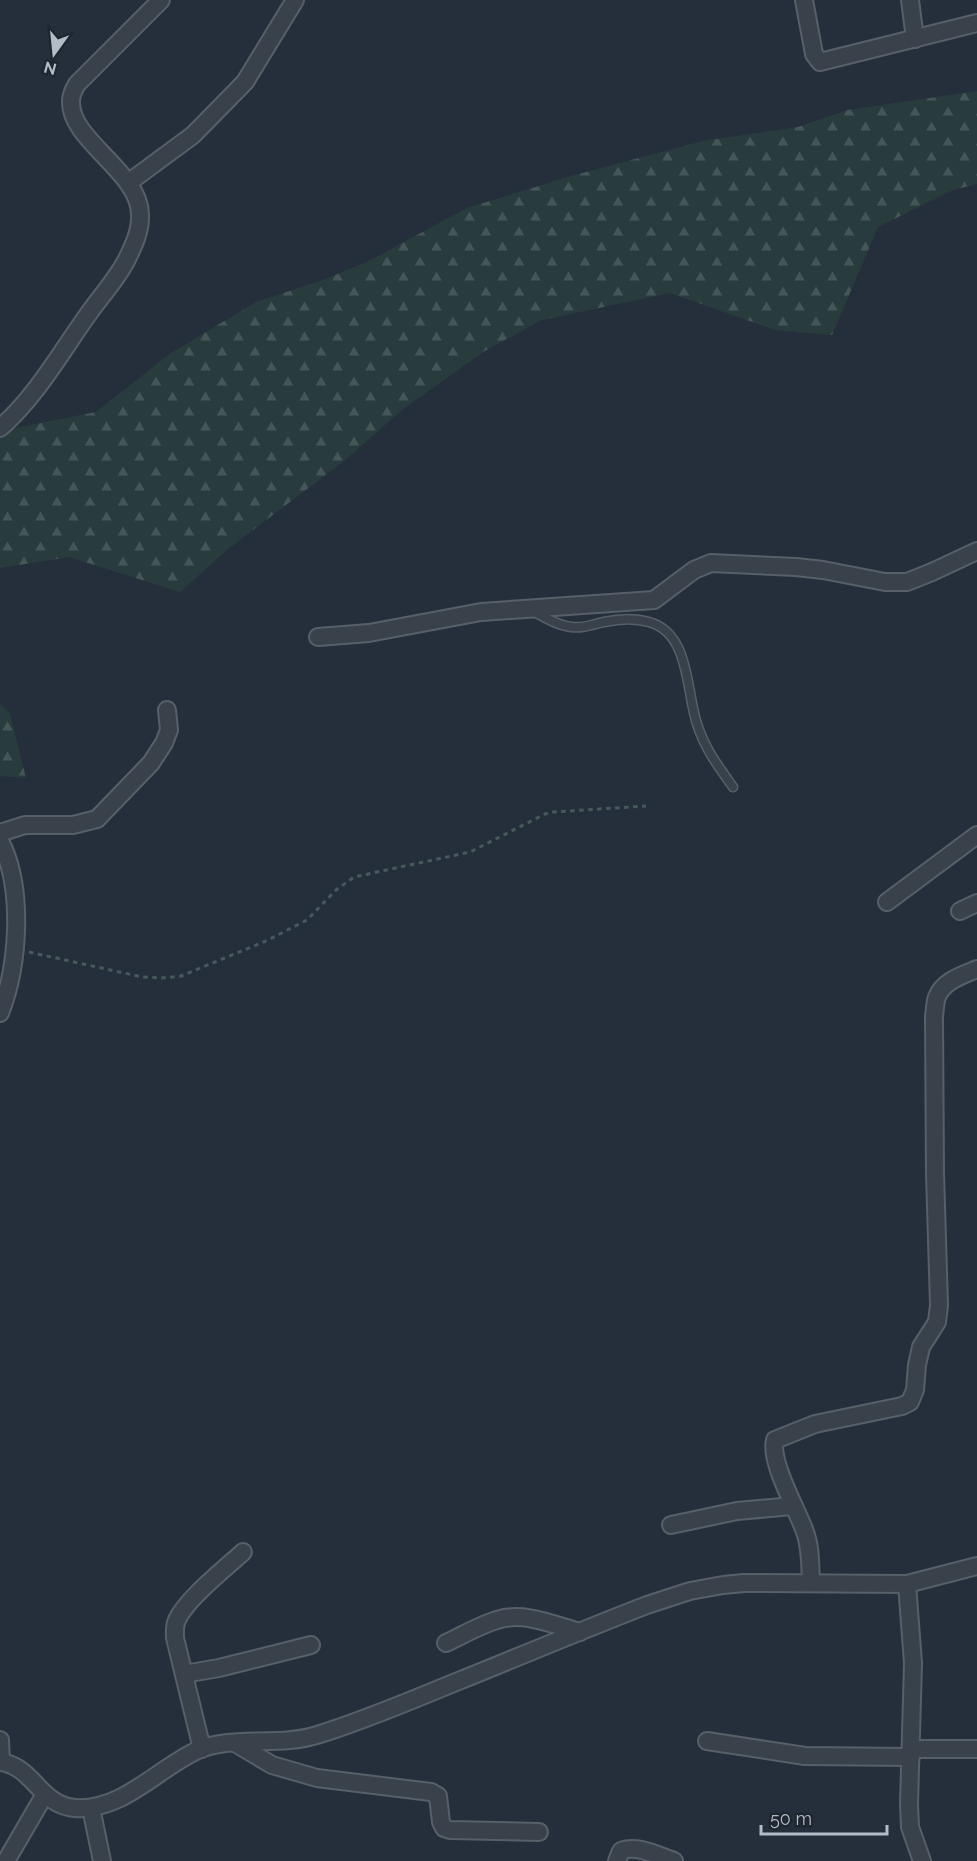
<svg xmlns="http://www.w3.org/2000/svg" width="977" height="1861" font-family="Raleway,sans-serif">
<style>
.forest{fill:url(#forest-firs)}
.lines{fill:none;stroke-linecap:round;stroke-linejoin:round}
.lane-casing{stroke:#575f69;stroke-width:11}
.street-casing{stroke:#575f69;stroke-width:20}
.path{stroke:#47595b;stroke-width:3;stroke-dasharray:4.5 4.5;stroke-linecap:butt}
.lane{stroke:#39414b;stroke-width:8}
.street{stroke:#39414b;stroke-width:16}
</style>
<defs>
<pattern id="forest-firs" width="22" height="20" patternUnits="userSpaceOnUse" patternTransform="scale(1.5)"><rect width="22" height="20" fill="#283c3d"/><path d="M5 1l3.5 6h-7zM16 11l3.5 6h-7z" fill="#455658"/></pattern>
</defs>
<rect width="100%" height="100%" fill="#252f3b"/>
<g class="forest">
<path d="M977 91V184L953 190 878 227 832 335 775 330 670 293 542 320 483 352 402 410 344 461 228 549 180 592 69 557 0 568V431L96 412 171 353 256 302 326 279 369 261 467 208 571 176 703 141 798 127 848 110Z"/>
<path d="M0 704 10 714 26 778 0 776Z"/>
</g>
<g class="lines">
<defs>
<path id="lane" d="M534 612C546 618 559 626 572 627 583 629 593 624 604 622 618 619 635 618 649 622 690 633 686 691 697 724 705 749 718 766 733 787"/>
<g id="street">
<path d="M804 0 814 54 820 62 977 23"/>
<path d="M910 0 915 39"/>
<path d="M128 183 193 135 245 82 295 0"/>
<path d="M0 428C36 397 61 352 89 313 101 296 116 280 126 261 133 247 141 231 140 214 139 171 69 140 71 101 71 95 74 89 77 84L161 0"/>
<path d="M318 637 369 633 481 612 654 600 694 570 711 563 796 567 823 570 885 582H907L932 572 977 551"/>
<path d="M0 833 25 825H73L97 819 151 763 164 743 169 730 167 710"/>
<path d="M0 841C24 887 19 965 0 1013"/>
<path d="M887 902 977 835"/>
<path d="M960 911 977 903"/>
<path d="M671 1525 737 1511 793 1506"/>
<path d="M811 1583C810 1566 811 1548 805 1532 798 1511 769 1462 775 1440L815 1424 902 1406 910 1402 915 1390 917 1365 921 1347 937 1322 939 1305 935 1174 934 1016C935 1010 935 1002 937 997 943 981 963 975 977 969"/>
<path d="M907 1584 913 1663 909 1804 910 1827 922 1861"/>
<path d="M446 1643C463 1635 480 1625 497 1620 524 1611 554 1625 580 1632"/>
<path d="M184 1674 219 1668 311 1645"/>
<path d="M0 1740 1 1762"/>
<path d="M707 1741 805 1756 911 1757"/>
<path d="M235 1743 272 1765 317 1778 431 1792 438 1796 441 1822 444 1828 450 1830 539 1832"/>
<path d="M202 1749 175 1638C175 1631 174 1626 177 1620 186 1599 226 1568 243 1552"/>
<path d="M912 1749H977"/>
<path d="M0 1762C34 1766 39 1805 75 1808 122 1811 156 1770 196 1751 228 1735 280 1747 317 1735 366 1720 414 1699 461 1680 523 1655 585 1629 647 1605L690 1591 723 1585 744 1583 907 1584 977 1566"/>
<path d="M91 1808 102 1861"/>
<path d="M6 1861 45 1794"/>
<path d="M617 1861 621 1851C636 1844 659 1856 674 1861"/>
</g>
</defs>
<use href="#lane" class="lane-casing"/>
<use href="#street" class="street-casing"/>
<path class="path" d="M29 952 142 977 162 978 181 976 266 941 307 920 336 890 354 877 470 852 545 814 553 812 646 806"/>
<use href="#lane" class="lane"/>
<use href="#street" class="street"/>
</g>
<g transform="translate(54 54) rotate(195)" stroke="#1e2630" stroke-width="4.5" paint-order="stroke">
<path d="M0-4.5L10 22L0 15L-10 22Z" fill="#b4bcc7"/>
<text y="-9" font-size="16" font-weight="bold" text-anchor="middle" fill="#b4bcc7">N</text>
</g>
<path d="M761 1825v9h126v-9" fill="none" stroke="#b4bcc7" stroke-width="3"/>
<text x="770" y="1825" font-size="18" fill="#b4bcc7" stroke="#1e2630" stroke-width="4.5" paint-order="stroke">50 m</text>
</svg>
